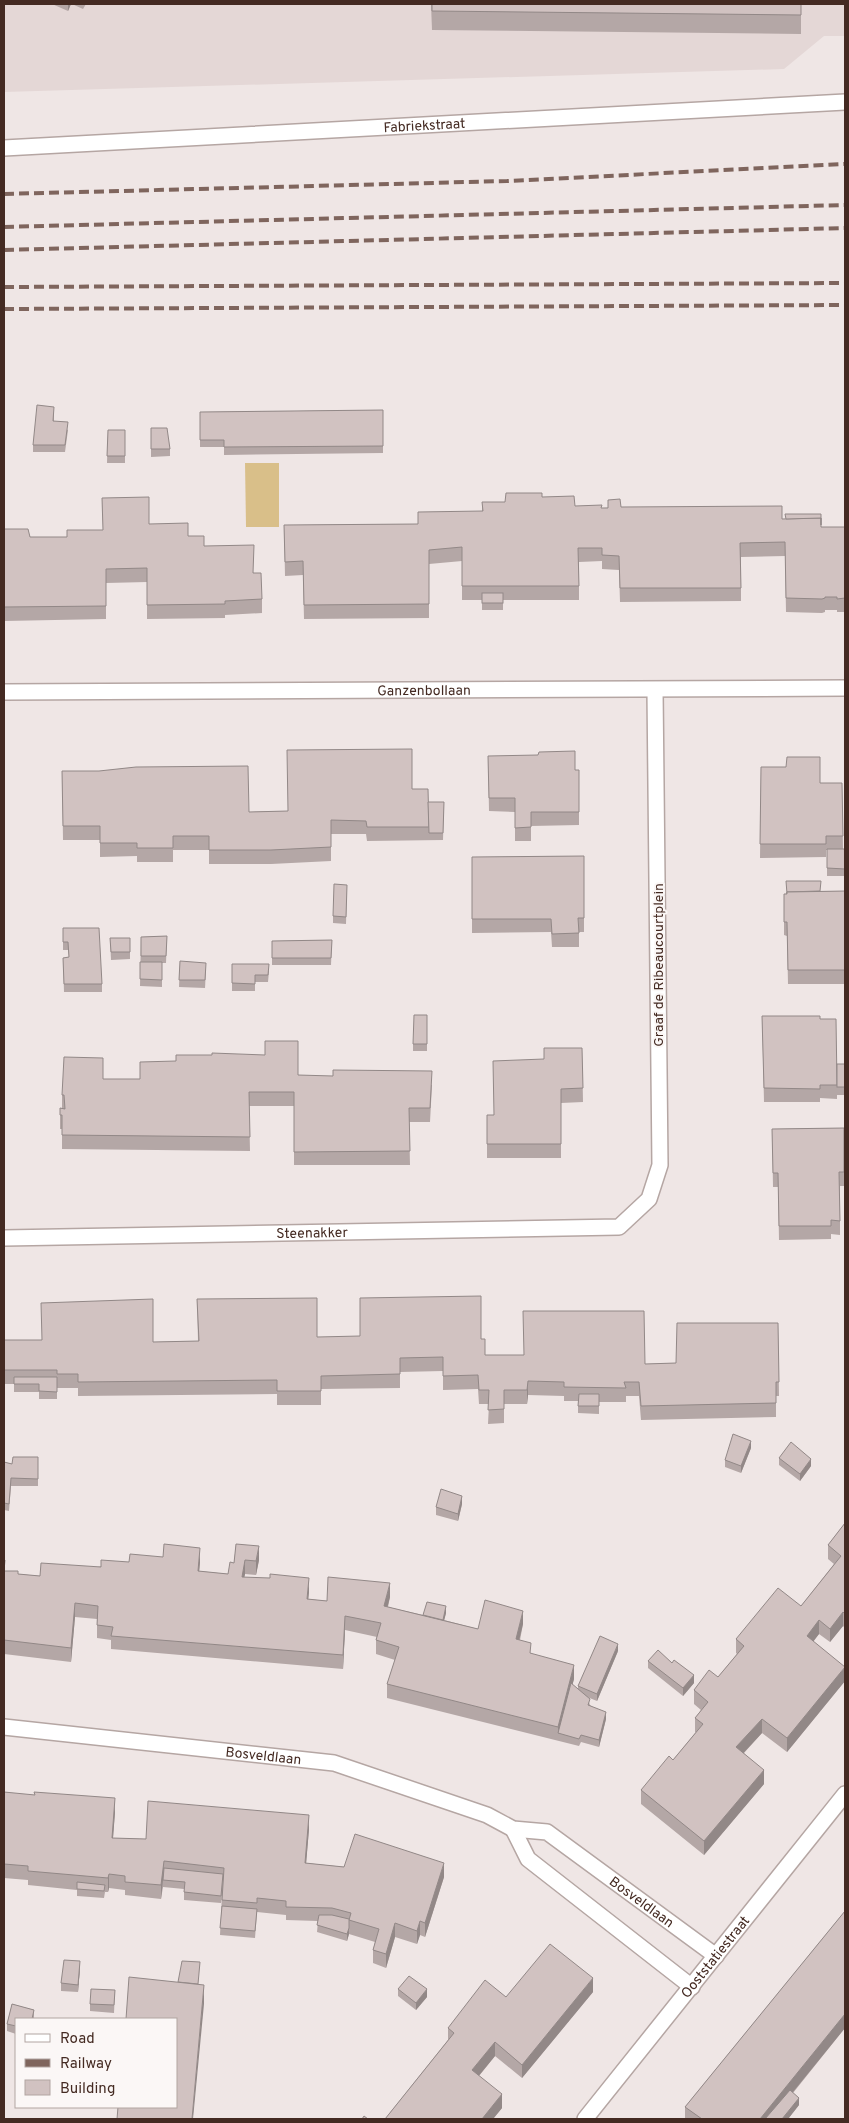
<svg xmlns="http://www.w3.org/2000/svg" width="849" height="2123" font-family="Overpass,sans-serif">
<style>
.built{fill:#e4d7d6}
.water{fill:#d9bf89}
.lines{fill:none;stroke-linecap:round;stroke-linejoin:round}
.minor-casing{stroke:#b5a6a3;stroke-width:18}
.minor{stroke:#fff;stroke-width:15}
.rail{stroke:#7f655d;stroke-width:4;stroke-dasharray:10 5;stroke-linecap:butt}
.wall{fill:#b4a7a6}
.shaded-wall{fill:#928887}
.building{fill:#d1c2c1;stroke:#928887}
.labels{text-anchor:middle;stroke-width:4;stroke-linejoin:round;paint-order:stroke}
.street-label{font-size:14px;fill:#442a22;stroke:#fbf7f6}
</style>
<rect width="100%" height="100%" fill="#efe6e5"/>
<path class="built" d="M4 4H845V36H824L784 69 4 92Z"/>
<path class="water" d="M245 463H279V527H246Z"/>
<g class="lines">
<defs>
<g id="minor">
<path id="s1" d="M4 148 845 102"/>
<path id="s2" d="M4 692 845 688"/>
<path id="s3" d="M4 1238 619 1227 649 1199 660 1165 655 690"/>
<path id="s4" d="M4 1727 334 1763 487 1815 513 1829 547 1832 716 1956"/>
<path d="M513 1829 528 1859 692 1987"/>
<path id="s5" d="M585 2119 845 1794"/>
</g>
</defs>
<use href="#minor" class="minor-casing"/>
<use href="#minor" class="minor"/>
<g class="rail">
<path d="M4 194 507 181 845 164"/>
<path d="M4 227 845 205"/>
<path d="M4 250 845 228"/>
<path d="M4 287 845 283"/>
<path d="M4 309 845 305"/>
</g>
</g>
<g class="wall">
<path d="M52 4H71L68 11Z"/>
<path d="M72 4H86L83 9Z"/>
<path d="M431 4H801V34L432 30Z"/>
<path d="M383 410V453L224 455V447H200V412Z"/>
<path d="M54 414V421L68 430 65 452H33V445Z"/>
<path d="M151 428 170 449V456L151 457Z"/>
<path d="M108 430H125V463H107Z"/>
<path d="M542 497 575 506 602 508 621 507 782 519 821 527H845V612H837V610H825V612L822 613 786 612 785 556 741 557V601L620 602 619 570 602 569V561L579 562V600H503V610H482V600H462V561L429 564V618L304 619 303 575 285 576 284 525 418 524 482 511V502H505Z"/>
<path d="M102 498 149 524 188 536 204 546 254 573 262 599V613L225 615V618L147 619V582L106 583V619L4 621V529L30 537H67L103 530Z"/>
<path d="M488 756 575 770H579V825L531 826V841H515V812L489 811Z"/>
<path d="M761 767 820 783H842L843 849H845V876H827V850H826V857L760 858Z"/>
<path d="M62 771 249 812 288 811 412 789 428 802H444L443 840 367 841 366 834H331V861L271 864H209V850H173V862H137V856L100 857V840H63Z"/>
<path d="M584 856V932H579V947H552L551 932 472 933V857Z"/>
<path d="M347 885 346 924 333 923V916Z"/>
<path d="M821 891H845V984H788L787 936 784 935V894Z"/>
<path d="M63 928 102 984V992H64L63 958 69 957 68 950H63Z"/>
<path d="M167 936 166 963H162V987L140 986 141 937Z"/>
<path d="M110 938H130V959L111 960Z"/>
<path d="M332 940 331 965H272V941Z"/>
<path d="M180 961 206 970 205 988 179 987Z"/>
<path d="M232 964 269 971 268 982H255V991H232Z"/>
<path d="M427 1015V1051H413V1044Z"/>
<path d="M762 1016 820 1019 837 1064H845V1095H837V1099L820 1098V1102H764Z"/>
<path d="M582 1048 583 1102 561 1103V1158H487V1115H494L544 1059Z"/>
<path d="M298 1075 432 1085 430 1122H409L410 1165H294V1106H249L250 1151 62 1149V1129H60V1108H62V1095L103 1079H140Z"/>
<path d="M844 1128V1186H840V1235L831 1234V1239L779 1240 778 1187H773L772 1129Z"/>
<path d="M197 1299 317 1337 481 1339 485 1355 645 1364 676 1363 778 1323 779 1396H776V1417L641 1420 639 1396H626V1402H599V1414L578 1413V1401H564V1396L528 1395 527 1404H504V1423L488 1424 489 1404H479L478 1389 443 1390V1371L400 1372V1388L321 1389V1405H277V1394L78 1396V1388H57V1384V1399H39V1392H14V1384H4V1340L153 1342 198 1341Z"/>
<path d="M751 1448 741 1473 725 1467V1460Z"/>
<path d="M38 1457V1486H11L9 1511 4 1510V1462L12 1464Z"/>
<path d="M779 1458 811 1466 800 1481 779 1465Z"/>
<path d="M462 1504 458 1521 436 1515V1507Z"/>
<path d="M845 1523V1628L843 1626 830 1642 819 1634 813 1641 845 1681 787 1752 762 1733 744 1753 764 1784 704 1855 641 1804V1790L673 1760 696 1732H695V1718L701 1710 694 1704V1690L718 1677 737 1654 736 1653V1639L801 1606 834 1564 828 1559V1545Z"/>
<path d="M236 1544 259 1560 256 1575 245 1574 244 1577 309 1592 308 1599 327 1601 390 1597 388 1607 423 1615 446 1613 444 1620 478 1629 523 1624 520 1640 531 1654 574 1679 572 1685 578 1690V1686L618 1651 597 1701 587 1697 590 1705 606 1719 599 1747 581 1742 579 1746 387 1698V1684L395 1660 376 1654V1640L377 1637 345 1630 343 1669 111 1649V1640L97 1638V1619L75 1617 71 1662 4 1654V1560L5 1571 18 1574 40 1576 129 1562H200L199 1571 228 1574 234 1563Z"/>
<path d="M648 1661 672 1663 694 1683 683 1696 648 1668Z"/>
<path d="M4 1792 115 1812 113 1838 146 1839 309 1829 306 1863 444 1877 425 1937 420 1935 417 1944 395 1937 386 1968 373 1963V1950L375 1942 349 1934 347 1941 317 1932 318 1921 286 1920V1915L257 1912 255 1938 220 1935 222 1894 221 1903 184 1900V1889L163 1887 161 1899 125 1895V1890L109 1888 108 1892H105L104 1898 77 1896V1890L28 1885V1880L4 1878Z"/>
<path d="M845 1911V2028L793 2093 799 2105 788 2119H685V2107Z"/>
<path d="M80 1968 78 1992 61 1991V1983Z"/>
<path d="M398 1989 427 1997 416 2010 398 1996Z"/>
<path d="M115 1990 114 2013 90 2011V2004Z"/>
<path d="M593 1992 522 2078 495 2056 479 2076 502 2108 493 2119H385L448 2040V2028L506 1997Z"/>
<path d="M12 2004 34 2010V2019H16V2034L7 2031V2024Z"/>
</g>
<g class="shaded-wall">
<path d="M68 4H71L68 11Z"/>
<path d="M528 1381V1395L527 1404V1390Z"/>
<path d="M751 1441V1448L741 1473V1466Z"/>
<path d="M811 1459V1466L800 1481V1474Z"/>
<path d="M462 1496V1504L458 1521V1514Z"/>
<path d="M259 1546V1560L256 1575V1561Z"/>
<path d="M200 1548V1562L198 1585V1571Z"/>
<path d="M245 1560V1574L242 1590V1577Z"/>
<path d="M309 1578V1592L307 1613V1599Z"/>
<path d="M390 1583V1597L384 1620V1606Z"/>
<path d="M75 1603V1617L71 1662V1648Z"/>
<path d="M446 1606V1613L441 1633V1626Z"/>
<path d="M523 1611V1624L516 1653V1639Z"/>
<path d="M843 1612V1626L830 1642V1629Z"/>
<path d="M345 1616V1630L343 1669V1655Z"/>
<path d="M819 1620V1634L807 1650V1636Z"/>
<path d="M618 1644V1651L597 1701V1694Z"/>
<path d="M574 1665V1679L560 1734 558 1733V1740V1727Z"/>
<path d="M845 1667V1681L787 1752V1738Z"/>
<path d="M694 1675V1683L683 1696V1688Z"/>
<path d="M606 1712V1719L599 1747V1740Z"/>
<path d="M762 1719V1733L736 1761V1747Z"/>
<path d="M764 1770V1784L704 1855V1841Z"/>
<path d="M115 1798V1812L112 1851V1838Z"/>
<path d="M309 1815V1829L305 1877V1863Z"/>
<path d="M164 1861V1875L163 1880 161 1899V1885Z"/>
<path d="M444 1863V1877L425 1937V1923Z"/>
<path d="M109 1874V1888L108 1892V1878Z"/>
<path d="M420 1921V1935L417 1944V1931Z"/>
<path d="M395 1923V1937L386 1968V1954Z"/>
<path d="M349 1928V1934L347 1941V1934Z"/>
<path d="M80 1961V1968L78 1992V1985Z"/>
<path d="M593 1978V1992L522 2078V2065Z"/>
<path d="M204 1985V2004L193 2119H192Z"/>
<path d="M427 1989V1997L416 2010V2003Z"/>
<path d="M845 2014V2028L771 2119H760Z"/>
<path d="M495 2042V2056L472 2084V2070Z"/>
<path d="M502 2094V2108L493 2119H482Z"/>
<path d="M799 2098V2105L788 2119H782Z"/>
</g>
<g class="building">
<path d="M432 4H801V15L432 11Z"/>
<path d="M37 405 54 407 53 421 68 422 65 445H33Z"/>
<path d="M383 410V446L224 447V440H200V412Z"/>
<path d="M151 428H167L170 449H151Z"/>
<path d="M108 430H125V456H107Z"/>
<path d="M506 493H542V497L574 496 575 506 602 505 601 508H608V500L620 499 621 507 782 506V519L821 518V527H845V598L837 599V597H825V598L822 599 786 598 785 542 740 543 741 588H620L619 556 602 555V548H578L579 586H462V547L429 550V604L304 605 303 561 285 562 284 525 418 524V512L483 511 482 502H505Z"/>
<path d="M149 497V524L188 523V536H204V546L254 545 253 573H261L262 599 225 601V604L147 605V568L106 569V606L4 607V529H28L30 537H67V530H103L102 498Z"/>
<path d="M785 514H821V525V518L786 519Z"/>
<rect x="482" y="593" width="21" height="10"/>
<path d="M412 749V789H428L429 827H367L366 821 331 820V847L271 850H209V836H173V848H137V843H100V826H63L62 771H99L136 767 248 766 249 812 288 811 287 750Z"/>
<path d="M575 751V770H579V812H531V827L515 828V798H489L488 756 538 755 539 752Z"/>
<path d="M787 757H820V783H842L843 836H826V844H760L761 767H786Z"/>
<path d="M428 802H444L443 833H429Z"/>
<path d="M827 849H845V869L827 868Z"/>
<path d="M584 856V918H578L579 933 552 934 551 919H472V857Z"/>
<path d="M786 881H821L820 891 787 892V894Z"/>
<path d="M334 884 347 885 346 917 333 916Z"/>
<path d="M845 891V970H788L787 922H784V894H787V892Z"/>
<path d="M63 928H99L102 984H64L63 958 69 957 68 942H63Z"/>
<path d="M167 936 166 956H141V937Z"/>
<path d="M110 938H130V952H111Z"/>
<path d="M332 940 331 958H272V941Z"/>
<path d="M180 961 206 963 205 980H179Z"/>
<path d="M140 962H162V980L140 979Z"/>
<path d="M232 964H269L268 975H255V984L232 983Z"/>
<path d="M414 1015H427V1044H413Z"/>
<path d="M762 1016H820V1019H836L837 1085H820V1089L764 1088Z"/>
<path d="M265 1041H298V1075L333 1076V1070L432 1071 430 1108H409L410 1151 294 1152V1092H249L250 1137 62 1135V1115H60V1108L65 1109 64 1095H62L64 1057 103 1058V1079H140V1062L176 1061V1055H212V1053L265 1055Z"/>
<path d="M544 1048H582L583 1088 561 1089V1144H487V1115H494L493 1061 544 1059Z"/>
<rect x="837" y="1064" width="8" height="23"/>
<path d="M844 1128V1172H839L840 1221 831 1220V1226H779L778 1173H773L772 1129Z"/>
<path d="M481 1296V1339H485V1355H524L523 1311H644L645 1364 676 1363 677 1323H778L779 1382H776V1403L641 1406 639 1382H624L626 1388 564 1387V1382L528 1381 527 1390H504V1409L488 1410 489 1390H479L478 1375 443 1376V1357L400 1358V1374L321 1376V1391H277V1380L78 1382V1374H57V1370H4V1340H42L41 1303 153 1299V1342L199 1341 197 1299 317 1298V1337L360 1336V1298Z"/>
<path d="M14 1377H57V1392L39 1391V1384H14Z"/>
<path d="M579 1394H599V1406H578Z"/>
<path d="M733 1434 751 1441 741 1466 725 1460Z"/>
<path d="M791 1442 811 1459 800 1474 779 1458Z"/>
<path d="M13 1457H38V1479L11 1478 9 1504 4 1503V1462L12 1464Z"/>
<path d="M441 1489 462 1496 458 1514 436 1507Z"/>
<path d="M845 1523V1614L843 1612 830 1629 819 1620 807 1636 845 1667 787 1738 762 1719 736 1747 764 1770 704 1841 641 1790 669 1756 673 1760 703 1724 695 1718 708 1702 694 1690 709 1670 718 1677 744 1646 736 1639 778 1588 801 1606 841 1556 828 1545Z"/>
<path d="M164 1544 200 1548 198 1571 228 1574 230 1562 234 1563 236 1544 259 1546 256 1561 245 1560 242 1577 270 1578V1574L309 1578 307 1599 327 1601 328 1577 390 1583 384 1606 478 1629 485 1600 523 1611 516 1639 531 1643 530 1653 574 1665 558 1727 387 1684 399 1647 376 1640 381 1623 345 1616 343 1655 111 1636 113 1627 97 1625 98 1606 75 1603 71 1648 4 1640V1560H5L4 1571H18V1574L40 1576 41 1563 101 1567V1560L129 1562 130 1554 163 1557Z"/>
<path d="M427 1602 446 1606 443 1620 423 1615Z"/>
<path d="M600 1636 618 1644 597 1694 578 1686Z"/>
<path d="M658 1650 672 1663 674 1660 694 1675 683 1688 648 1661Z"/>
<path d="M571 1683 590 1699 588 1705 606 1712 599 1740 581 1735 579 1739 558 1733Z"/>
<path d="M4 1792 35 1795 34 1792 115 1798 112 1838 146 1839 148 1801 309 1815 305 1863 344 1867 355 1834 444 1863 425 1923 420 1921 417 1931 395 1923 386 1954 373 1950 379 1929 349 1920 351 1913 332 1908 286 1907V1901L257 1898V1903L222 1900 224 1868 164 1861 161 1885 125 1882V1876L109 1874 108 1878 28 1871V1866L4 1864Z"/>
<path d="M164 1868 223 1874 221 1896 184 1892 185 1882 163 1880Z"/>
<path d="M77 1882 105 1885 104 1891 77 1889Z"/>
<path d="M222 1906 257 1909 255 1931 220 1928Z"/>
<path d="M845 1911V2014L760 2119H702L685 2107Z"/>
<path d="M319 1915H332L349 1919V1928L347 1934 317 1925Z"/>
<path d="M550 1944 593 1978 522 2065 495 2042 472 2070 502 2094 482 2119H385L454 2033 448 2028 485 1980 506 1997Z"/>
<path d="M64 1960 80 1961 78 1985 61 1983Z"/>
<path d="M182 1961 200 1962 198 1984 178 1982Z"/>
<path d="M409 1976 427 1989 416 2003 398 1989Z"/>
<path d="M129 1977 204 1985 192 2119H117L118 2107H176V2019H126Z"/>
<path d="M91 1989 115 1990 114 2005 90 2004Z"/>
<path d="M12 2004 34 2010 32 2019H16V2026L7 2024Z"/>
<path d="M790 2090 799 2098 782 2119H765Z"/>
<path d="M364 2116 368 2119H362Z"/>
</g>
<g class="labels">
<g class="street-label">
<text dy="5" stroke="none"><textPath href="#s1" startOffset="421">Fabriekstraat</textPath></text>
<text dy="5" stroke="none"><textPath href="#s2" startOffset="420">Ganzenbollaan</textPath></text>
<text transform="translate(658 965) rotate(-90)" y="5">Graaf de Ribeaucourtplein</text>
<text dy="5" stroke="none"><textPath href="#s3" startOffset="308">Steenakker</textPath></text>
<text dy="5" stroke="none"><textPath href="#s4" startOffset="261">Bosveldlaan</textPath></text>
<text dy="5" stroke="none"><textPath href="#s4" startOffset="675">Bosveldlaan</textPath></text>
<text dy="5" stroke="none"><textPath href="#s5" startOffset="208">Ooststatiestraat</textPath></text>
</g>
</g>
<rect width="849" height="2123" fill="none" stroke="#442a22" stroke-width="10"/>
<rect x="15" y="2018" width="162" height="90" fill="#fbf7f6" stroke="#b2a5a1"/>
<rect x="25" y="2034" width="25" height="8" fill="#ffffff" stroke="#b2a5a1"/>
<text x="60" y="2043" font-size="15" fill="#442a22">Road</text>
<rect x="25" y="2059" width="25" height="8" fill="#7f655d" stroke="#b2a5a1"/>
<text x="60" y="2068" font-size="15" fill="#442a22">Railway</text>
<rect x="25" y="2080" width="25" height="15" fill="#d1c2c1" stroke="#b2a5a1"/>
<text x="60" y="2093" font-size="15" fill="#442a22">Building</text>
</svg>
